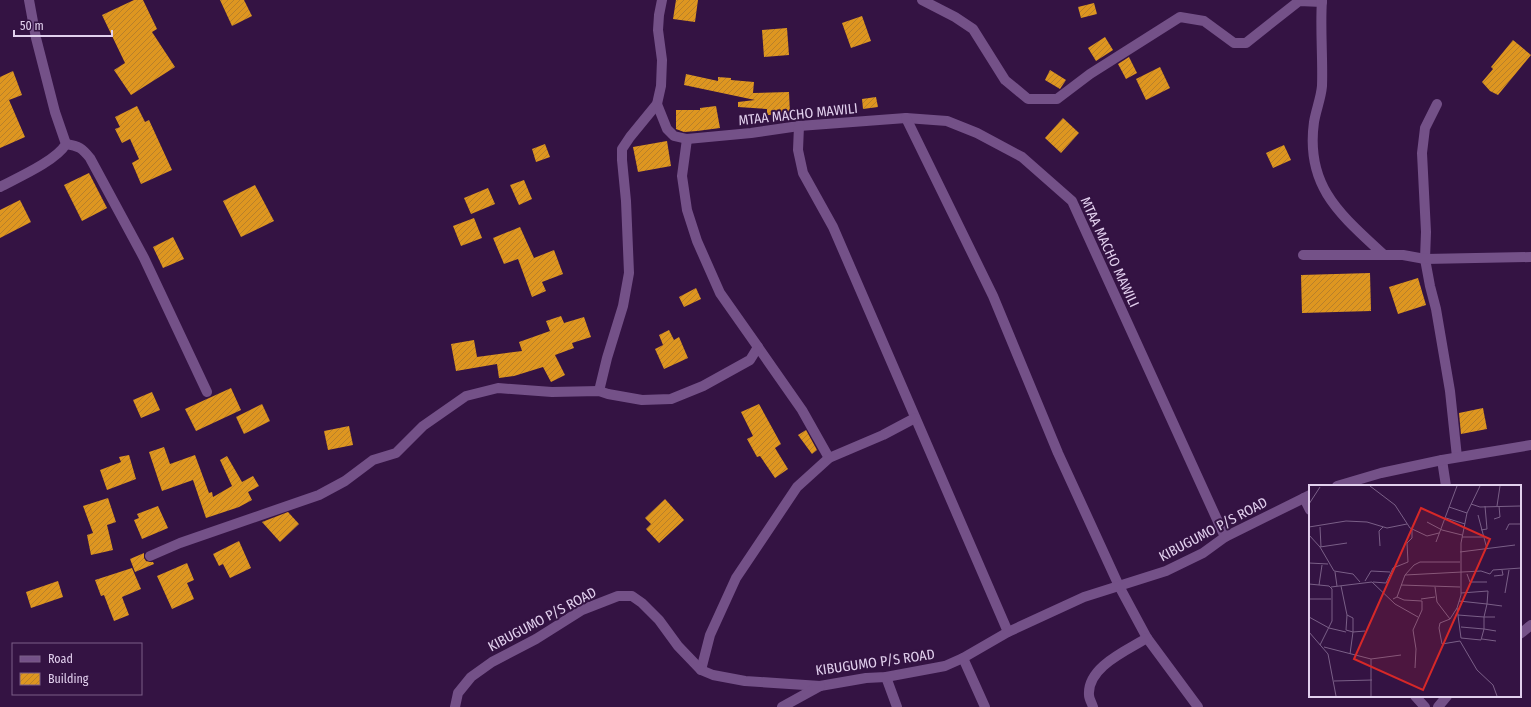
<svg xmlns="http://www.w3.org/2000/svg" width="1531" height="707" font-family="'Fira Sans Condensed',sans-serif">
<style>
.building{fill:url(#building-hatch)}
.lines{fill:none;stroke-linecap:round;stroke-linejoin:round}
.minor{stroke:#745188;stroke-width:10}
.labels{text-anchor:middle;stroke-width:4;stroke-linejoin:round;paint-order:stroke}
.street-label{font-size:14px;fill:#e2d0ee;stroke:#341343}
.inset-road{fill:none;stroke:#7a5f87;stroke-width:1}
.view{fill:#d62828;fill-opacity:0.15;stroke:#d62828;stroke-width:2}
.inset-edge{fill:none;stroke:#e2d0ee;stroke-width:2}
</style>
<defs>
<pattern id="building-hatch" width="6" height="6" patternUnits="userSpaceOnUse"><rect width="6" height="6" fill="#de9620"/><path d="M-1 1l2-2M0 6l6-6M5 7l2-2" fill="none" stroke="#b8802a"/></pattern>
</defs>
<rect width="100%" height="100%" fill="#341343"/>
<g class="building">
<path d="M134 0H143L157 29 152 32 175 67 131 95 114 70 125 63 102 15Z"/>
<path d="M220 0H244L252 16 232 26Z"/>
<path d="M676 0H698L695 22 673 19Z"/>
<path d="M1094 3 1097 14 1081 18 1078 7Z"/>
<path d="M862 16 871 41 851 48 842 23Z"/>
<path d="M787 28 789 55 764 57 762 30Z"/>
<path d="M1105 37 1113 50 1096 61 1088 48Z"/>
<path d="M1513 40 1531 55 1498 95 1490 91 1482 82 1493 69 1491 67Z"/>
<path d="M1129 57 1137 73 1126 79 1118 64Z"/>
<path d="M1160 67 1170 88 1146 100 1136 79Z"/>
<path d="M1050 70 1066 80 1060 89 1045 80Z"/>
<path d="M13 71 22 95 9 100 25 137 0 148V77Z"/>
<path d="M686 74 718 81V77L731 78V80L754 82 753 93 789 92 790 114 767 115V109L738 107V102L755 100 684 85Z"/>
<path d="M876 97 878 107 863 109 862 99Z"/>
<path d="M137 106 145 122 149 120 172 170 141 184 132 163 139 159 130 139 122 143 115 129 120 127 115 117Z"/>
<path d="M716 106 720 128 697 131 684 132 676 129V110H700V108Z"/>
<path d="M1063 118 1079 133 1061 153 1045 138Z"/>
<path d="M667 141 671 166 638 172 633 147Z"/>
<path d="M545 144 550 157 536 162 532 149Z"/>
<path d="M1284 145 1291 160 1273 168 1266 153Z"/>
<path d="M89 173 107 208 82 221 64 185Z"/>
<path d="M524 180 532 199 519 205 510 185Z"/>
<path d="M255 185 274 221 241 237 223 201Z"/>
<path d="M488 188 495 204 471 214 464 198Z"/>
<path d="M20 200 31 222 0 238V210Z"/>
<path d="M474 218 482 238 461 246 453 226Z"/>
<path d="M520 227 534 258 554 250 563 274 542 282 546 291 532 297 518 259 504 264 493 238Z"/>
<path d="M173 237 184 259 163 268 153 247Z"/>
<path d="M1370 273 1371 311 1302 313 1301 275Z"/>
<path d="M1418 278 1426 305 1398 314 1389 287Z"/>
<path d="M696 288 701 299 684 307 679 297Z"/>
<path d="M561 316 564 323 584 317 591 337 572 343 574 348 555 355 565 375 551 382 543 367 514 376 499 378 497 364 456 371 451 344 474 340 477 357 522 351 519 342 550 331 546 321Z"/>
<path d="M669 330 674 340 679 337 688 358 664 369 655 349 663 345 659 335Z"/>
<path d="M231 388 241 410 196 431 185 409Z"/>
<path d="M152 392 160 410 141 418 133 400Z"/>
<path d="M262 404 270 421 244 434 236 417Z"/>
<path d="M759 404 781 444 775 448 788 469 775 478 760 456 757 457 747 439 753 436 741 412Z"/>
<path d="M1483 408 1487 429 1461 434 1459 413Z"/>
<path d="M349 426 353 445 328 450 324 431Z"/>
<path d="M806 430 817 450 812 454 798 435Z"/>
<path d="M164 447 170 464 195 455 209 493 212 492 213 497 232 486 220 460 227 456 242 482 253 476 259 486 248 492 252 500 239 507 206 518 193 480 162 491 149 452Z"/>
<path d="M129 455 136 479 107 490 100 470 121 462 119 457Z"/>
<path d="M108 498 116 522 107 525 113 550 91 555 87 535 93 533 83 506Z"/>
<path d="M665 499 684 520 659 543 646 529 651 524 645 518Z"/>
<path d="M158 506 168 528 142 539 134 520 139 518 137 514Z"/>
<path d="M288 512 299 524 280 542 262 522Z"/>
<path d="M239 541 251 568 230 578 223 564 219 566 213 554Z"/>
<path d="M144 553V558L146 561 150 562H153L154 564 135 572 130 559Z"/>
<path d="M187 563 194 580 187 583 194 599 172 609 157 576Z"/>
<path d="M132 568 141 589 122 597 129 615 114 621 104 595 101 596 95 580Z"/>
<path d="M58 581 63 597 31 608 26 592Z"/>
</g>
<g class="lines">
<g class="minor">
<path d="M922 0 955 17 973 29 1005 80 1028 99H1057L1090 74 1180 17 1204 21 1234 43H1246L1299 1 1322 2"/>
<path d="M1322 0C1320 28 1323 57 1322 86 1321 98 1316 110 1314 122 1305 187 1341 215 1384 255"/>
<path d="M657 104 667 129 674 136 687 139 751 133 799 126 906 118 947 121 977 133 1022 157 1072 201 1225 537"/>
<path d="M1437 104 1425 128 1422 153 1426 232 1425 259 1430 286 1436 309 1450 391 1457 457"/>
<path d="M906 118 993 296 1058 453 1119 586 1147 638 1198 707"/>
<path d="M799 126 798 150 803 173 833 227 1008 632"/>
<path d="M66 144C79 146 82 148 90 158L144 258 207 392"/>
<path d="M0 187C17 178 56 161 66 144L55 112 36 38 29 0"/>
<path d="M1303 255H1403L1425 259 1531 257"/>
<path d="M758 347 802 410 829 458"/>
<path d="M599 391 607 358 623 306 629 273 626 201 622 160V149L630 137 657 104 661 86 662 60 658 30 659 15 662 0"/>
<path d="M1442 460 1446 486"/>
<path d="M1337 486 1381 473 1442 460 1531 445"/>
<path d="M1304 498 1310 510"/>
<path d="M150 556 180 543 319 495 345 481 373 460 396 453 423 426 466 396 498 388 552 392 599 391 608 394 642 400 671 399 703 386 750 360 758 347 720 293 697 241 687 210 682 176 687 139"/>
<path d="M1520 634 1531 625"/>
<path d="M963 658 985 707"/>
<path d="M701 670 710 635 736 578 797 487 829 458 883 435 915 418"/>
<path d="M886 677 897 707"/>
<path d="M1415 696 1425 707"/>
<path d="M455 707 458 693 471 677 492 662 536 639 582 610 618 596H632L642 603 659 620 678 646 701 670 713 675 745 681 820 686 866 678 886 677 945 666 963 658 1008 632 1084 597 1166 571 1203 553 1225 537 1310 495"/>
<path d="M782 707 820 686"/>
<path d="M1093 707C1092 703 1089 699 1089 695 1087 667 1126 651 1147 638"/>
<path d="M1438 707 1447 696"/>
</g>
</g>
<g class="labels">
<g class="street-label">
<text transform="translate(798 114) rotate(-6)" y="5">MTAA MACHO MAWILI</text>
<text transform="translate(1110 252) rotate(65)" y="5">MTAA MACHO MAWILI</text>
<text transform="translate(1213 529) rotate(-28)" y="5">KIBUGUMO P/S ROAD</text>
<text transform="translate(542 619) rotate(-28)" y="5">KIBUGUMO P/S ROAD</text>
<text transform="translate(875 662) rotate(-8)" y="5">KIBUGUMO P/S ROAD</text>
</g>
</g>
<g transform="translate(1309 485)">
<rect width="212" height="212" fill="#341343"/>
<path class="inset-road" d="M61 1 86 20 101 43 118 51 130 48M171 1 158 28 152 58V110L148 123 141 134 131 138 130 143 133 159 151 156 168 185 184 200 188 211M0 19 11 2M162 19 171 22 211 21M212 19V34M188 21 191 1M140 22 158 28M169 30 178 64M137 33 156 39M185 34 191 32 190 21M118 37 133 45 153 50M0 42 37 36 58 37 78 43 98 39M11 42 12 62M172 45 178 44 176 21M197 45 200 39H212M0 50 11 62 25 86 44 89 51 97M153 52H174M127 57 148 1M71 61 70 46 74 42M11 62 38 58M151 67 206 60M0 78 19 79M26 87 28 101M158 89 161 97H178M96 90 172 86 181 89 184 85 212 83M185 91 194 90 193 85M56 96 62 86 81 87M64 97 77 98 84 83 99 77 98 58 103 53V44M0 99 20 101 23 104V136L11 160M10 100 13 80M92 100 151 102M32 101 38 130 37 145 44 147 41 169M22 102 63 97 86 119 109 132M126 102 128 117 141 134M152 108 179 106 178 119 193 121M196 108 200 85M88 112 95 115 113 116V125L104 145 107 164 106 183M0 114H22M84 114 88 112 96 90 105 80 111 77H151M112 114 126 112M148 123 152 153M38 130 44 133V147L56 146M149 130 175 132 178 119 150 116M0 132 20 143 37 147M152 142 175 144V132H186M0 147 19 169 27 211M152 153 172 155 175 144 187 146M173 154 187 156M15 162 62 174V211M62 174 92 170M25 196 63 195"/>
<path class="view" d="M112 23 181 54 114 205 45 174Z"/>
<rect width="212" height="212" class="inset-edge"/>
</g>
<rect x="12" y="643" width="130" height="52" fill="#341343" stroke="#7a5f87"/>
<rect x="20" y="656" width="20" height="6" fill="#745188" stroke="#7a5f87"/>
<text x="48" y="663" font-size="12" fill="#e2d0ee">Road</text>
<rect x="20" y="673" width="20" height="12" fill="url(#building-hatch)" stroke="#7a5f87"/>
<text x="48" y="683" font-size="12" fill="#e2d0ee">Building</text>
<path d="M14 30v6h98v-6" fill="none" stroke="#e2d0ee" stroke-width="2"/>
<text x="20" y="30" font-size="12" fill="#e2d0ee" stroke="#341343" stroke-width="3" paint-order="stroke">50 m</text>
</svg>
